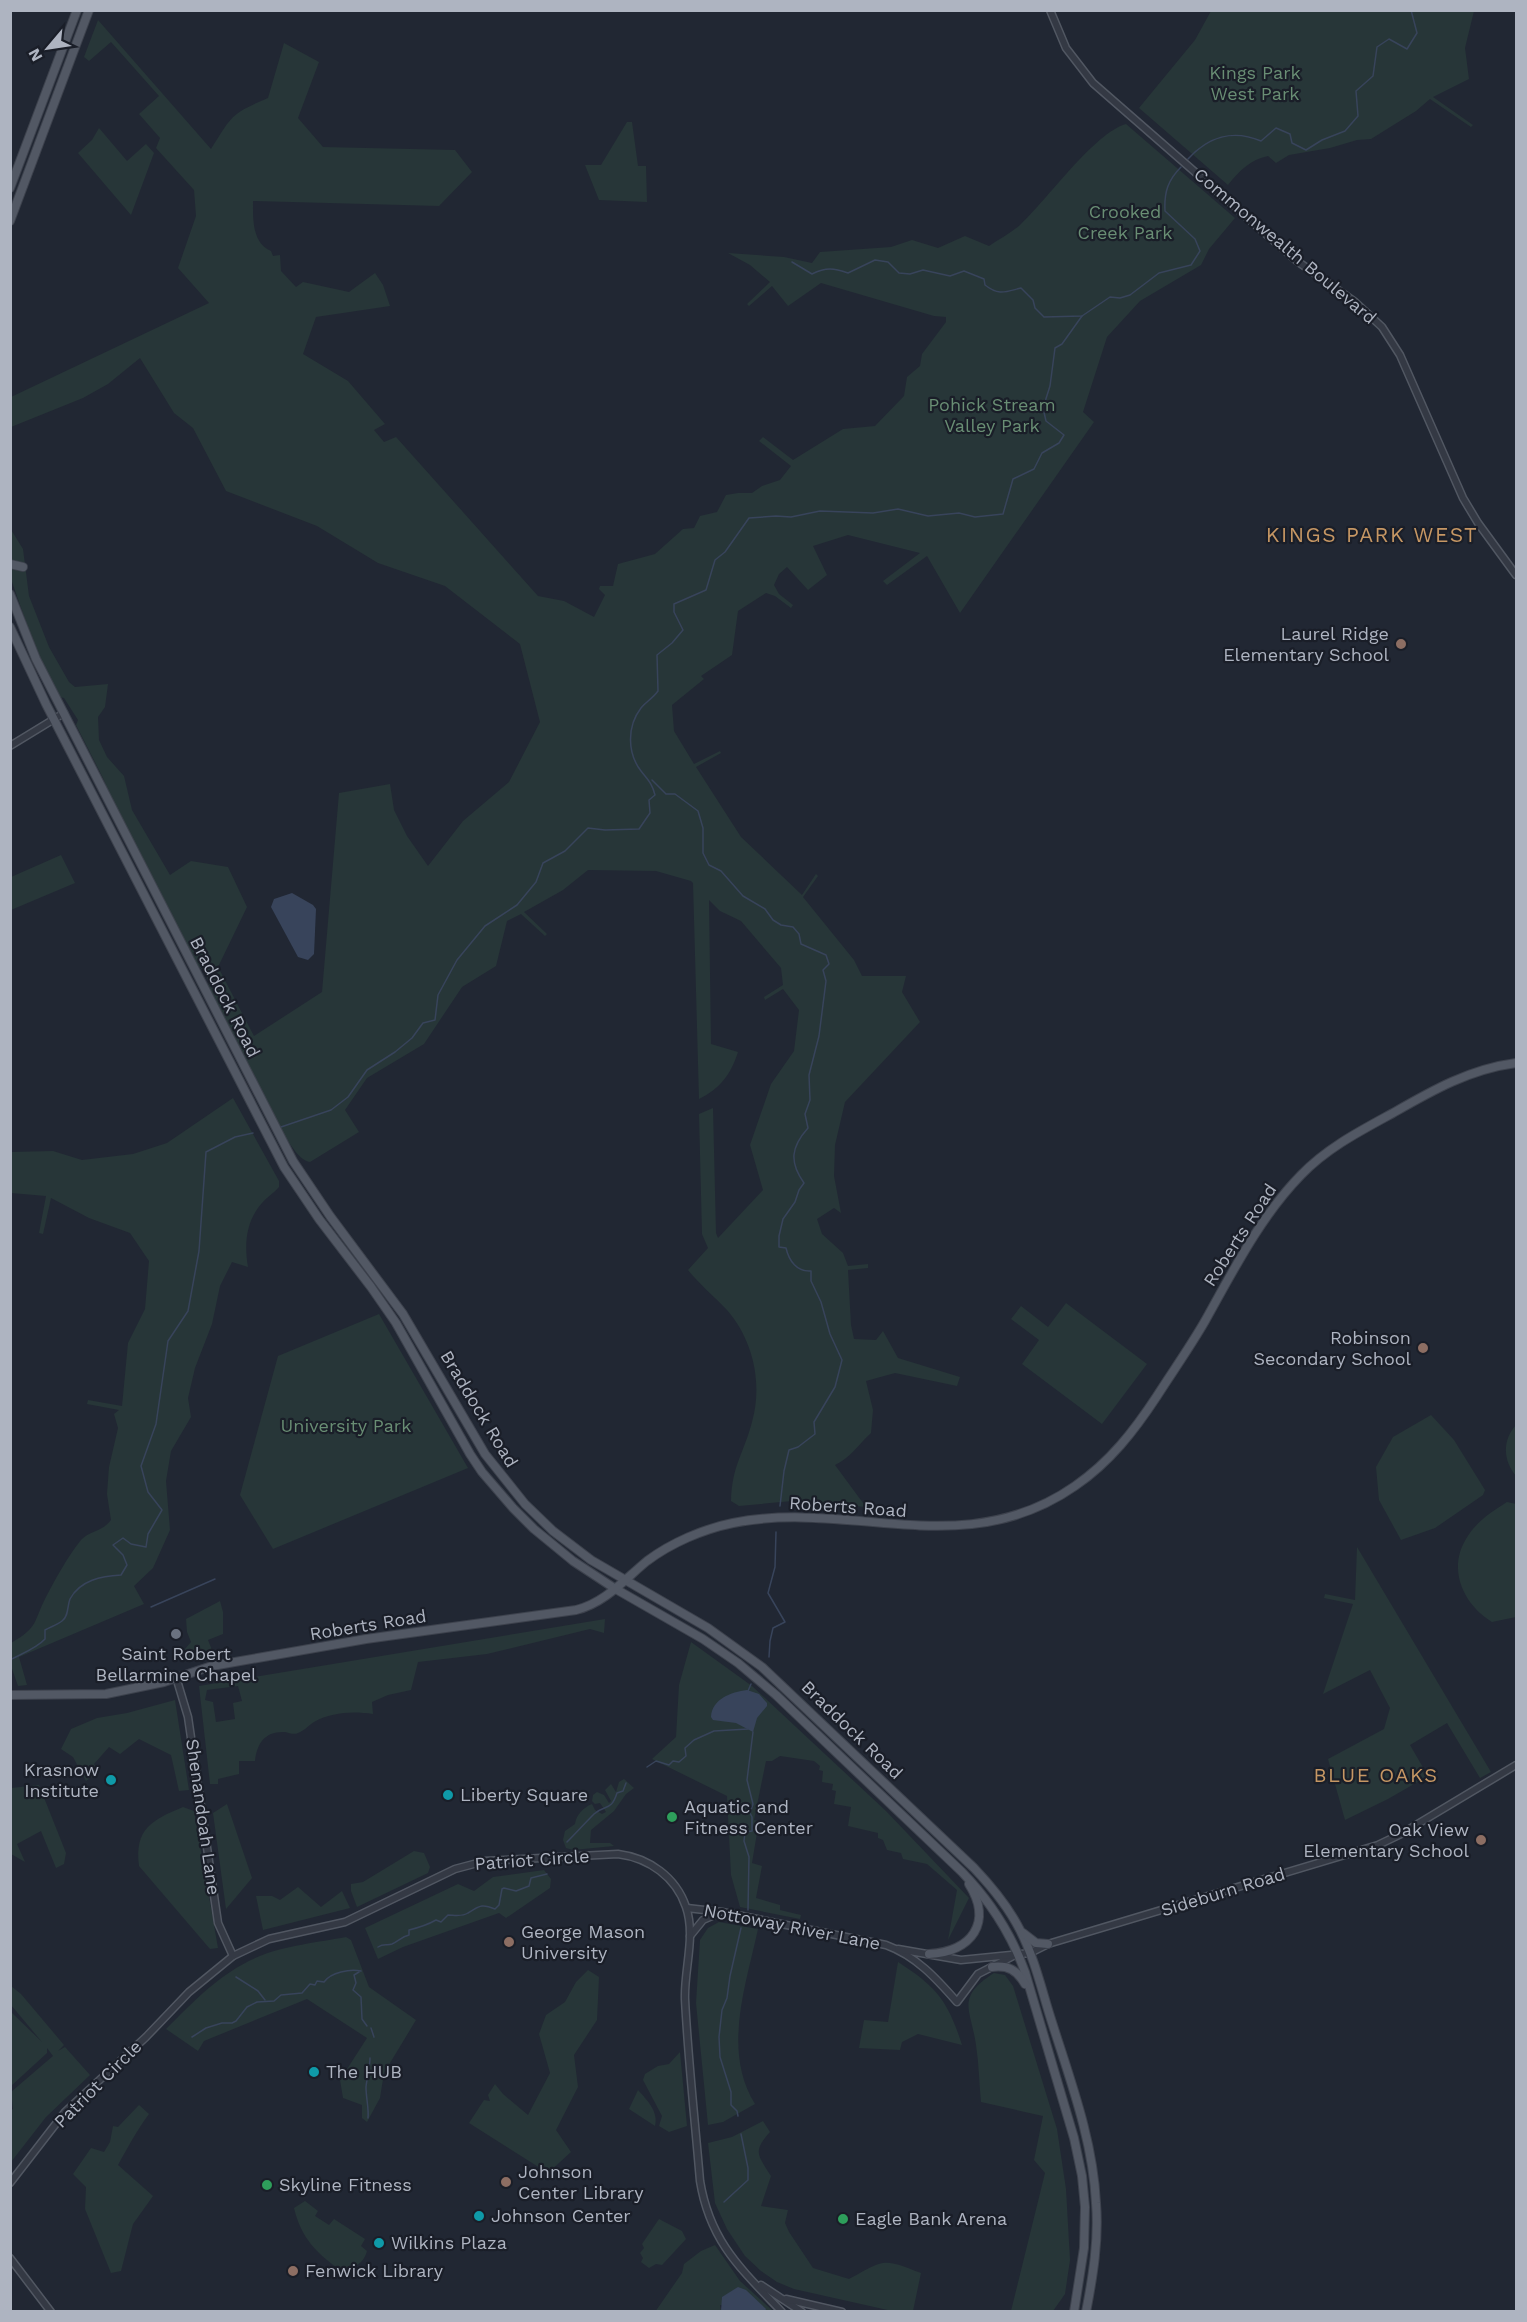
<svg xmlns="http://www.w3.org/2000/svg" width="1527" height="2322" font-family="'Work Sans',sans-serif">
<style>
.green{fill:#273638;fill-rule:evenodd}
.water{fill:#38445b}
.lines{fill:none;stroke-linecap:round;stroke-linejoin:round}
.stream{stroke:#38445b;stroke-width:1.5}
.minor-casing{stroke:#515762;stroke-width:9}
.major-casing{stroke:#3d424d;stroke-width:10}
.minor{stroke:#343944;stroke-width:6}
.major{stroke:#525864;stroke-width:8}
.education-dot{fill:#8d6e63;stroke:#1a1e28;stroke-width:2}
.worship-dot{fill:#6b7280;stroke:#1a1e28;stroke-width:2}
.culture-dot{fill:#0f9aa8;stroke:#1a1e28;stroke-width:2}
.leisure-dot{fill:#2e9e5b;stroke:#1a1e28;stroke-width:2}
.labels{text-anchor:middle;stroke-width:4.5;stroke-linejoin:round;paint-order:stroke}
.park-label{font-size:18px;fill:#698e74;stroke:#1a1e28}
.street-label{font-size:18px;fill:#aeb4c1;stroke:#1a1e28}
.poi-label{font-size:18px;fill:#aeb4c1;stroke:#1a1e28;text-anchor:start}
.neighbourhood-label{font-size:20px;letter-spacing:1.5px;fill:#c69764;stroke:#1a1e28}
.quarter-label{font-size:21px;letter-spacing:1.5px;fill:#c69764;stroke:#1a1e28}
</style>
<rect width="100%" height="100%" fill="#212733"/>
<g class="green">
<path d="M1211 11H1474L1465 48 1469 79 1433 97 1473 125 1471 127 1430 99 1416 111 1371 139 1357 140 1330 148 1289 155 1276 163 1268 156C1250 160 1240 170 1228 185L1139 108 1195 40Z"/>
<path d="M98 20 211 149C232 116 230 114 268 98L284 43 319 62 298 118 323 147 455 150 472 172 439 206 253 201C253 219 252 243 271 251L273 256 280 255 281 271 296 287 303 282 349 292 375 273 383 285 390 306 316 317 303 354 348 381 385 424 374 430 384 442 396 437 538 596 564 601 594 617 605 595 599 589 600 586H613L618 564 655 554 683 529 694 528 700 516 717 512 726 495 738 493H752L762 486 780 480 791 466 759 441 763 437 793 460 843 429 875 426 904 396 907 377 920 366 922 354 946 322V317L934 316 821 283 788 306 772 286 749 306 747 304 770 282 750 265 728 253 784 257 812 263 820 252 891 247 912 240 938 248 965 236 989 246C999 239 1011 233 1020 225 1047 200 1094 133 1126 124L1235 218 1209 249 1201 265 1140 301 1107 337 1083 412 1094 422 960 613 927 556 887 585 883 581 920 553 848 535 813 546 827 575 808 590 787 567 779 574 774 585 779 594 793 605 791 608 775 596 766 593 738 611 732 655 701 676 704 679 672 705 674 731 694 764 720 751 721 753 696 767 741 837 802 895 816 874 818 876 803 897 854 960 862 976H906L902 992 920 1022 845 1102 835 1145 834 1176 841 1213 834 1208 817 1219 822 1234 843 1253 848 1266 868 1264V1268L848 1270 851 1325 854 1339 876 1340 883 1331 898 1358 960 1377 957 1386 895 1373 866 1381 873 1410 871 1433C859 1444 849 1459 835 1465L866 1507 792 1501 739 1506 731 1501C732 1465 744 1453 752 1422 763 1383 753 1340 727 1310 714 1296 700 1285 688 1270L708 1248 702 1234 699 1114 713 1108 716 1233 718 1238 763 1190 750 1145 771 1084 794 1051 799 1010 783 989 765 1000 764 997 783 985 781 968 741 921 720 911 709 900 711 1044 738 1052C731 1074 720 1089 699 1099L693 883 691 881 656 871 588 870 563 890 524 912 547 934 545 936 521 914 507 921 496 966 462 987 424 1044 367 1078 345 1110 359 1132 310 1162C299 1160 292 1146 285 1137L214 1002 205 971 195 964 112 802 103 778 76 725 78 720 64 698 59 697 35 648 11 579 10 528 23 549 29 596 49 647 69 682 75 687 108 684 105 707 98 717 99 740 107 757 124 776 132 810 170 875 191 861 228 867 247 907 218 967 254 1036 322 992 339 793 390 784 394 810 407 836 428 866 463 821 509 782 540 722 520 644 445 586 378 563 317 526 226 491 193 428 174 413 140 358 108 384 83 398 11 427V397L209 303 178 268 196 216 194 190 156 148 160 138 139 114 159 96 111 42 89 61 84 57Z"/>
<path d="M627 122H632L638 166H646L647 202 599 200 585 165H601Z"/>
<path d="M99 128 127 161 146 144 154 153 131 215 78 153 92 140Z"/>
<path d="M61 855 75 883 11 910V877Z"/>
<path d="M233 1098 279 1181V1187C274 1193 267 1197 262 1203 246 1221 244 1244 248 1267L232 1262 220 1286 212 1324 195 1368 188 1398 191 1417 171 1451 166 1481 170 1530 153 1568 134 1586 144 1604 19 1657 27 1685 18 1686 11 1666V1643C39 1627 33 1622 46 1597 56 1578 68 1556 81 1540 89 1531 102 1532 111 1520L107 1494 109 1467 118 1428 114 1414 119 1410 87 1404 88 1400 122 1406 128 1343 145 1309 149 1261 130 1233 89 1218 51 1198 43 1234 39 1233 46 1196 11 1193V1152L53 1151 82 1160 133 1154 167 1143Z"/>
<path d="M1066 1303 1147 1364 1102 1424 1022 1364 1039 1340 1011 1319 1021 1306 1048 1327Z"/>
<path d="M379 1314 468 1468 273 1549 240 1495 278 1356Z"/>
<path d="M1431 1415 1454 1440 1485 1490 1483 1495 1435 1528 1401 1540 1379 1500 1376 1467 1393 1437Z"/>
<path d="M1516 1425V1476C1503 1461 1502 1440 1516 1425Z"/>
<path d="M1507 1502 1516 1504V1617L1492 1622C1464 1605 1447 1570 1466 1539 1475 1523 1491 1512 1507 1502Z"/>
<path d="M1357 1547 1491 1772 1480 1778 1447 1723 1410 1745 1428 1776 1388 1799 1345 1820 1328 1759 1384 1729 1390 1708 1370 1670 1323 1694 1353 1604 1324 1598 1325 1594 1355 1600Z"/>
<path d="M220 1601 223 1612V1634L208 1640 214 1655 182 1662 181 1660 187 1655 185 1649 191 1642 187 1632 186 1619Z"/>
<path d="M605 1619 604 1633 590 1629 487 1654 418 1662 411 1690 388 1695 372 1702 373 1714C353 1711 332 1712 314 1722 309 1725 304 1731 298 1733 294 1735 289 1733 285 1732 265 1731 257 1743 255 1761H239V1774L218 1779V1784H210L199 1686ZM238 1686 242 1701 233 1703 235 1719 216 1722 213 1702 205 1700 207 1690Z"/>
<path d="M691 1642 752 1686 886 1811 969 1898 948 1940 957 1890 927 1864 903 1859 901 1853 887 1850 883 1840 878 1838V1833L848 1826 851 1807 834 1804 836 1791 832 1790 833 1784 822 1782 823 1771 819 1770 820 1766 814 1761 780 1756 772 1761H766L754 1820 759 1821 752 1863 762 1866 756 1898 780 1905V1910L801 1915 800 1919 740 1907 731 1875 727 1796 652 1759 676 1737 679 1685Z"/>
<path d="M175 1700 189 1790 179 1791 171 1755 139 1739 120 1754 109 1747 94 1764 99 1772 86 1781 73 1757 61 1749 71 1729 97 1718 127 1713Z"/>
<path d="M624 1779 634 1788 626 1794 614 1811 591 1830 590 1843H610L614 1846 573 1850 566 1848 563 1840 565 1831 575 1824C576 1815 584 1807 592 1804L595 1810 602 1814 606 1812 600 1803 595 1804 592 1801 593 1795 597 1792 604 1795 609 1803 611 1801 605 1790 611 1784 616 1792 619 1782Z"/>
<path d="M39 1785 66 1853 64 1864 56 1868 41 1831 17 1844 25 1862 11 1854V1788Z"/>
<path d="M227 1804 252 1878 226 1909 213 1813Z"/>
<path d="M183 1807 194 1811 218 1948 210 1949 139 1866C134 1829 152 1820 183 1807Z"/>
<path d="M414 1851 424 1853 430 1867 428 1873 357 1907 351 1891V1884L363 1882Z"/>
<path d="M544 1870 551 1879 550 1888 506 1918 499 1913 403 1947 378 1959 365 1928 458 1884 474 1891 493 1877Z"/>
<path d="M298 1887 321 1907 342 1891 350 1908 263 1930 256 1896H272L280 1900Z"/>
<path d="M719 1922 758 1929C746 1985 722 2051 755 2104L723 2122 708 2125 696 2003 700 1940 708 1928Z"/>
<path d="M346 1937 351 1940 369 1987 416 2020 384 2073 380 2098 367 2122 362 2118V2105L343 2098 340 2080 367 2038 307 1999 204 2041 198 2051 166 2029C194 2001 222 1971 260 1956 283 1946 320 1942 346 1937Z"/>
<path d="M898 1962C937 1987 948 2001 962 2045L918 2034 902 2042 900 2050 859 2048 864 2020 888 2022Z"/>
<path d="M588 1970 599 1977 597 2020 574 2055 578 2087 556 2130 571 2152 548 2173 469 2123 484 2100 490 2101 488 2095 495 2084 503 2094 528 2115 550 2073 539 2034 546 2015 565 2002 576 1982Z"/>
<path d="M994 1973 1005 1975 1013 1986 1057 2129 1066 2189 1070 2260 1065 2294 1053 2311H1011L1045 2173 1034 2160 1043 2116 981 2102C979 2083 979 2064 976 2045 971 2009 955 1998 994 1973Z"/>
<path d="M11 1986 21 1994 64 2045 58 2051 65 2047 90 2075 46 2117 11 2162 10 2111 13 2109 11 2092 53 2056 47 2048V2053L11 2086V2012L42 2042 11 2005Z"/>
<path d="M680 2052 687 2126 669 2132 659 2126 662 2116 643 2080 645 2074 658 2066 669 2064Z"/>
<path d="M638 2090C647 2100 659 2112 655 2126L629 2109Z"/>
<path d="M139 2105 149 2114C137 2130 128 2147 118 2165L153 2196 133 2224 121 2271 111 2273 85 2209 86 2187 73 2174 91 2148 104 2152 110 2142 113 2126 118 2127Z"/>
<path d="M763 2121 770 2132C752 2152 758 2155 771 2176L761 2206 788 2210 785 2223 789 2232 813 2268 849 2279C886 2259 882 2258 921 2273L913 2311H892L794 2289 777 2282 761 2271 745 2256 727 2229 715 2203 708 2143 732 2137Z"/>
<path d="M305 2201 318 2211 315 2216 329 2225 334 2219 365 2239 361 2246 367 2251C364 2263 354 2269 342 2271 317 2254 301 2238 294 2208Z"/>
<path d="M659 2219 682 2231 686 2239 662 2265 656 2264 649 2268 641 2262 643 2258 640 2253 644 2248 642 2244Z"/>
<path d="M715 2245 740 2281 773 2311H765V2309L720 2305 721 2311 655 2312 682 2273 684 2264 701 2251Z"/>
</g>
<g class="water">
<path d="M292 893 313 905 316 909 314 954 308 960 298 957 271 907 274 899Z"/>
<path d="M747 1690 759 1694 767 1703V1706L757 1718 753 1732 736 1723 713 1720 711 1717C712 1699 731 1692 747 1690Z"/>
<path d="M738 2287 746 2290 766 2309 765 2311H721L722 2297Z"/>
</g>
<g class="lines">
<g class="stream">
<path d="M1188 159C1208 137 1233 129 1261 141L1276 128 1290 134 1292 143 1306 150 1322 140 1345 131 1358 116 1356 91 1373 76 1377 47 1389 39 1407 49 1417 33 1411 10"/>
<path d="M792 262 812 274C826 267 834 268 848 273L875 260 888 262 899 273 910 274 923 270 950 276 964 271 984 279 985 285C999 296 1005 292 1021 288L1033 300 1035 308 1044 317 1082 316 1110 297 1120 298 1130 295 1159 273 1191 265 1200 251 1195 239 1165 211C1164 192 1168 180 1181 167"/>
<path d="M652 780 666 794H675L698 811 703 828V853L709 865 721 871 743 896 765 909 773 920 781 925 793 927 799 934 801 944 826 955 829 964 823 970 826 981 819 1036 809 1075 810 1100 805 1114 808 1128C791 1147 789 1162 804 1183L799 1190 795 1202 783 1219 779 1236V1247L786 1248C789 1261 797 1272 811 1271V1281L821 1302 830 1334 842 1360 835 1387 814 1422 815 1434 798 1447 789 1450 784 1471 780 1506"/>
<path d="M281 1127 331 1110 348 1097 367 1070 395 1052 412 1038 423 1023 435 1020 438 995 457 960 485 926 517 905 536 882 543 863 565 851 588 828 605 830 639 829 650 813 649 800 655 795C652 783 648 780 641 771 627 753 627 726 641 708 646 702 653 698 658 691L657 655 672 643 683 630 674 612V604L706 590 715 560 725 552 749 518 776 516 791 517 820 511 873 513 898 509 928 516 959 513 975 517 1003 514 1013 479 1034 469 1042 453 1059 443 1064 435 1046 421 1043 408 1050 386 1055 348 1062 344 1082 316"/>
<path d="M151 1607 215 1579"/>
<path d="M769 1657 770 1641 773 1628 785 1622 768 1593 775 1567 776 1532"/>
<path d="M10 1660C21 1654 37 1648 45 1639V1630C50 1627 57 1625 62 1621 69 1616 67 1606 70 1599 80 1580 102 1576 121 1575L127 1565 123 1555 113 1545 123 1538 131 1544 146 1547 148 1534 162 1510 148 1492 141 1466 156 1424 168 1341 188 1311 199 1251 206 1152 235 1137 253 1133"/>
<path d="M748 1691 751 1684"/>
<path d="M647 1767 656 1761 669 1765 673 1761 679 1762 686 1756 685 1748 694 1740 714 1731 748 1729"/>
<path d="M567 1842C576 1833 585 1823 594 1814 605 1804 611 1812 617 1793L623 1791 626 1783"/>
<path d="M748 1910 749 1857 744 1841 745 1832 752 1831V1817L750 1813 753 1804 747 1780 753 1732"/>
<path d="M378 1947C384 1943 387 1946 392 1944 399 1941 401 1937 409 1935V1930C417 1928 429 1924 436 1920L441 1922 448 1915C454 1915 462 1917 468 1913 479 1907 480 1903 495 1909L499 1905 502 1889 504 1888 516 1891 529 1886 531 1878 547 1874"/>
<path d="M359 1972 354 1975 356 1983 353 1990 361 1997 362 2019 367 2026"/>
<path d="M236 1977 258 1991 265 2000"/>
<path d="M371 2028 374 2037"/>
<path d="M192 2037 206 2028 222 2023H232L236 2021 247 2007 257 2002 274 2001 281 1995 302 1993 310 1984 315 1985 317 1981 324 1982C331 1972 350 1969 361 1971"/>
<path d="M738 2116 737 2111 731 2105V2092L720 2057 719 2037 722 2010 727 1998 730 1976 741 1928"/>
<path d="M368 2118C369 2108 366 2098 366 2087 367 2077 370 2068 370 2058"/>
<path d="M724 2202 748 2180V2168L741 2134"/>
</g>
<defs>
<g id="minor">
<path d="M1050 10 1066 48 1093 83 1297 261 1355 302 1382 327 1400 355 1463 498 1478 523 1516 575"/>
<path d="M10 746 64 713"/>
<path d="M176 1677 188 1717 218 1923 233 1956"/>
<path d="M687 1908 722 1912 886 1945C916 1956 936 1978 957 2002L978 1974 1015 1955"/>
<path d="M690 1936 703 1920 719 1913"/>
<path d="M898 1949 961 1960 1030 1953 1048 1944 1378 1845 1401 1834 1516 1765"/>
<path d="M10 2183 65 2112 146 2037 189 1992 233 1956 269 1939 345 1922 455 1869 485 1861 618 1854C649 1858 676 1877 686 1907 696 1936 684 1969 685 1999 688 2059 695 2121 700 2181 710 2242 741 2269 782 2312"/>
<path d="M10 2258 51 2312"/>
<path d="M761 2285 802 2312"/>
<path d="M786 2299 842 2312"/>
</g>
<g id="major">
<path d="M10 188 77 10"/>
<path d="M10 221 89 10"/>
<path d="M10 564 23 567"/>
<path d="M10 594 36 659 293 1161 330 1216 403 1314 485 1454 525 1504 553 1531 591 1560 708 1628 762 1667 974 1868C992 1887 1008 1906 1020 1930 1034 1957 1041 1987 1050 2016 1069 2077 1093 2139 1096 2203 1099 2239 1093 2276 1086 2312"/>
<path d="M10 627 46 704 284 1167 319 1219 371 1287 396 1323 470 1454 482 1472 513 1508 534 1529 573 1561 614 1588 703 1639 738 1663 776 1695 962 1872C991 1902 1011 1933 1025 1972L1074 2138 1082 2176 1085 2207 1084 2248 1074 2312"/>
<path d="M10 1695 106 1694 164 1682 212 1666 366 1639 576 1610C605 1603 625 1579 647 1561 671 1543 703 1529 733 1523 852 1499 963 1564 1075 1486 1110 1462 1134 1431 1157 1396 1173 1371 1190 1347 1205 1321 1233 1271 1260 1217 1301 1175 1327 1148 1360 1131 1393 1113 1433 1090 1470 1069 1516 1063"/>
<path d="M1023 1933 1036 1943 1048 1944"/>
<path d="M929 1954C972 1952 993 1922 969 1884"/>
<path d="M992 1967C1008 1965 1017 1970 1025 1984"/>
</g>
</defs>
<use href="#minor" class="minor-casing"/>
<use href="#major" class="major-casing"/>
<use href="#minor" class="minor"/>
<use href="#major" class="major"/>
</g>
<g class="education-dot">
<circle cx="1401" cy="644" r="6"/>
<circle cx="1423" cy="1348" r="6"/>
<circle cx="1481" cy="1840" r="6"/>
<circle cx="509" cy="1942" r="6"/>
<circle cx="506" cy="2182" r="6"/>
<circle cx="293" cy="2271" r="6"/>
</g>
<circle class="worship-dot" cx="176" cy="1634" r="6"/>
<g class="culture-dot">
<circle cx="111" cy="1780" r="6"/>
<circle cx="448" cy="1795" r="6"/>
<circle cx="314" cy="2072" r="6"/>
<circle cx="479" cy="2216" r="6"/>
<circle cx="379" cy="2243" r="6"/>
</g>
<g class="leisure-dot">
<circle cx="672" cy="1817" r="6"/>
<circle cx="267" cy="2185" r="6"/>
<circle cx="843" cy="2219" r="6"/>
</g>
<g class="labels">
<g class="park-label">
<text x="1255" y="79">Kings Park<tspan x="1255" dy="21">West Park</tspan></text>
<text x="1125" y="218">Crooked<tspan x="1125" dy="21">Creek Park</tspan></text>
<text x="992" y="411">Pohick Stream<tspan x="992" dy="21">Valley Park</tspan></text>
<text x="346" y="1432">University Park</text>
</g>
<g class="street-label">
<text transform="translate(1285 246) rotate(40)" y="6">Commonwealth Boulevard</text>
<text transform="translate(225 997) rotate(63)" y="6">Braddock Road</text>
<text transform="translate(1240 1235) rotate(-57)" y="6">Roberts Road</text>
<text transform="translate(479 1409) rotate(59)" y="6">Braddock Road</text>
<text transform="translate(848 1507) rotate(4)" y="6">Roberts Road</text>
<text transform="translate(368 1625) rotate(-9)" y="6">Roberts Road</text>
<text transform="translate(852 1730) rotate(44)" y="6">Braddock Road</text>
<text transform="translate(203 1817) rotate(82)" y="6">Shenandoah Lane</text>
<text transform="translate(532 1860) rotate(-4)" y="6">Patriot Circle</text>
<text transform="translate(1223 1892) rotate(-17)" y="6">Sideburn Road</text>
<text transform="translate(792 1927) rotate(11)" y="6">Nottoway River Lane</text>
<text transform="translate(98 2084) rotate(-45)" y="6">Patriot Circle</text>
</g>
<g class="poi-label">
<text x="1389" y="640" text-anchor="end">Laurel Ridge<tspan x="1389" dy="21">Elementary School</tspan></text>
<text x="1411" y="1344" text-anchor="end">Robinson<tspan x="1411" dy="21">Secondary School</tspan></text>
<text x="176" y="1660" text-anchor="middle">Saint Robert<tspan x="176" dy="21">Bellarmine Chapel</tspan></text>
<text x="99" y="1776" text-anchor="end">Krasnow<tspan x="99" dy="21">Institute</tspan></text>
<text x="460" y="1801">Liberty Square</text>
<text x="684" y="1813">Aquatic and<tspan x="684" dy="21">Fitness Center</tspan></text>
<text x="1469" y="1836" text-anchor="end">Oak View<tspan x="1469" dy="21">Elementary School</tspan></text>
<text x="521" y="1938">George Mason<tspan x="521" dy="21">University</tspan></text>
<text x="326" y="2078">The HUB</text>
<text x="518" y="2178">Johnson<tspan x="518" dy="21">Center Library</tspan></text>
<text x="279" y="2191">Skyline Fitness</text>
<text x="491" y="2222">Johnson Center</text>
<text x="855" y="2225">Eagle Bank Arena</text>
<text x="391" y="2249">Wilkins Plaza</text>
<text x="305" y="2277">Fenwick Library</text>
</g>
<g class="neighbourhood-label">
<text x="1376" y="1782">BLUE OAKS</text>
</g>
<g class="quarter-label">
<text x="1372" y="542">KINGS PARK WEST</text>
</g>
</g>
<rect width="1527" height="2322" fill="none" stroke="#aeb4c1" stroke-width="24"/>
<g transform="translate(48 48) rotate(241)" stroke="#1a1e28" stroke-width="4.5" paint-order="stroke">
<path d="M0-4.5L10 22L0 15L-10 22Z" fill="#aeb4c1"/>
<text y="-9" font-size="16" font-weight="bold" text-anchor="middle" fill="#aeb4c1">N</text>
</g>
</svg>
